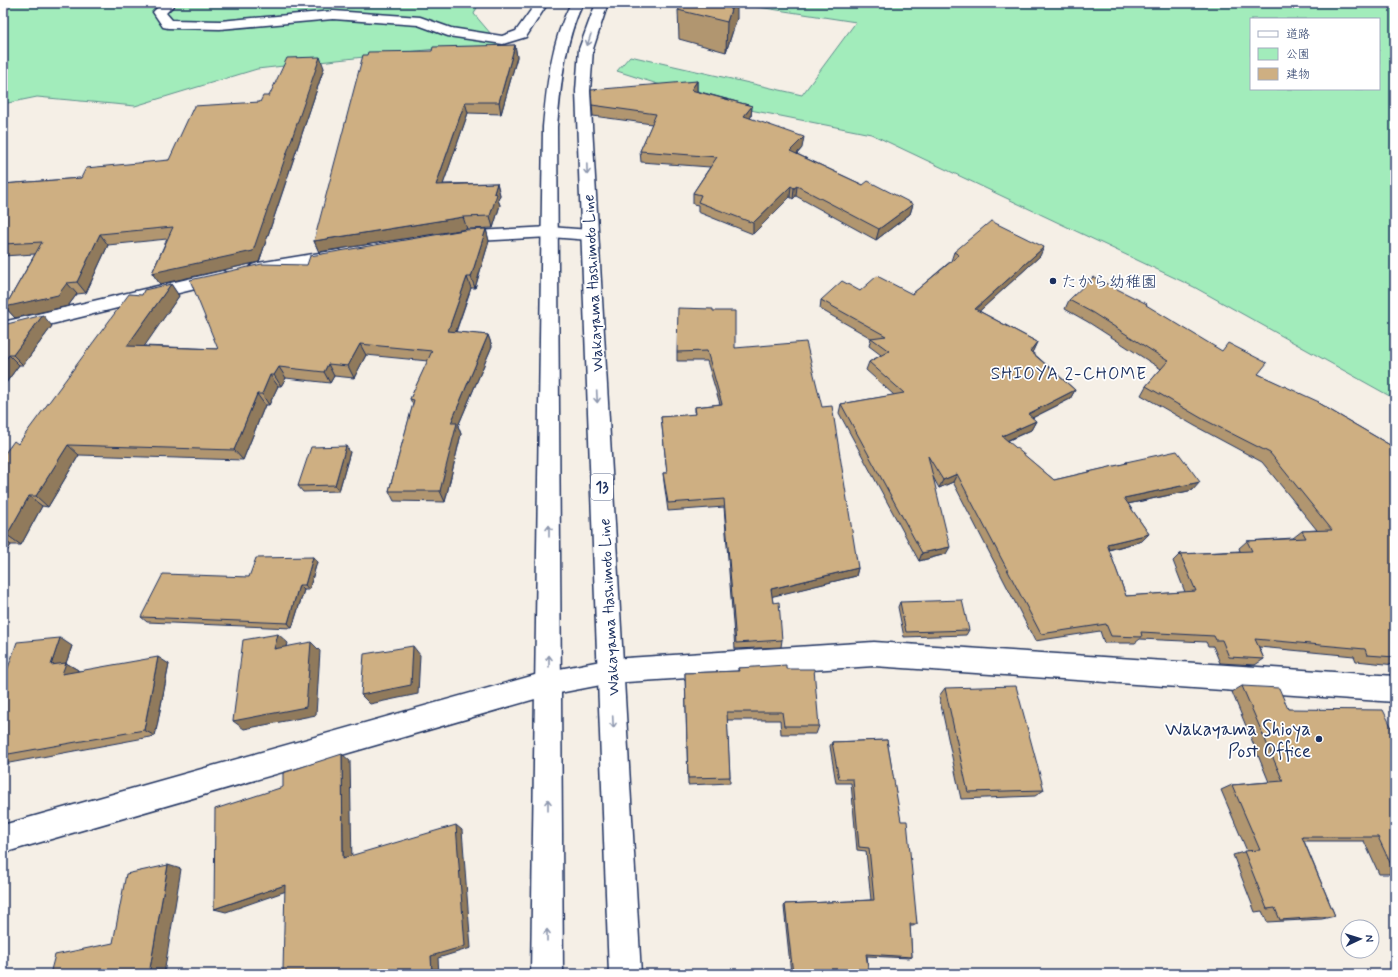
<svg xmlns="http://www.w3.org/2000/svg" width="1398" height="977" font-family="Mynerve,'Klee One',sans-serif">
<style>
.green{fill:#a2ecbb;stroke:#5e8e8c;fill-rule:evenodd}
.lines{fill:none;stroke-linecap:round;stroke-linejoin:round}
.minor-casing{stroke:#1b2f5e;stroke-width:3}
.tertiary-casing{stroke:#1b2f5e;stroke-width:3}
.primary-casing{stroke:#1b2f5e;stroke-width:3}
.minor{fill:#fff;fill-rule:evenodd}
.tertiary{fill:#fff;fill-rule:evenodd}
.primary{fill:#fff;fill-rule:evenodd}
.wall{fill:#b19670;stroke:#1b2f5e}
.shaded-wall{fill:#907a5b;stroke:#1b2f5e}
.building{fill:#ceaf82;stroke:#1b2f5e}
.oneway{stroke:#8d97ae}
.poi-dot{fill:#1b2f5e;stroke:#fff;stroke-width:1.5}
.labels{text-anchor:middle;stroke-width:3.5;stroke-linejoin:round;paint-order:stroke}
.shield{fill:#fff;stroke:#5f6d8e;stroke-width:1}
.shield-label{font-size:15px;font-weight:bold;fill:#1b2f5e}
.poi-label{font-size:16px;fill:#1b2f5e;stroke:#fff;text-anchor:start}
.street-label{font-size:16px;fill:#1b2f5e;stroke:#fff}
.neighbourhood-label{font-size:17px;letter-spacing:1px;fill:#1b2f5e;stroke:#fff}
.near-poi-label{font-size:19px;fill:#1b2f5e;stroke:#fff;text-anchor:end}
</style>
<rect width="100%" height="100%" fill="#f5efe6"/>
<filter id="ink" filterUnits="userSpaceOnUse"><feTurbulence type="fractalNoise" baseFrequency=".025" numOctaves="2"/><feDisplacementMap in="SourceGraphic" scale="8" xChannelSelector="R" yChannelSelector="G"/><feConvolveMatrix kernelMatrix="1 2 1 2 8 2 1 2 1" color-interpolation-filters="sRGB"/></filter>
<g filter="url(#ink)">
<g class="green">
<path d="M3 3H479L474 14 508 54 435 49 257 69 135 106 37 97 3 104Z"/>
<path d="M732 3H1395V399L1194 287 871 134 720 104 617 71 630 56 802 95 856 22ZM1251 19H1379V89H1251Z"/>
</g>
<g class="lines">
<defs>
<g id="minor">
<path d="M162 3H176L166 13 172 20 220 21 333 11 420 17 451 28 502 36 516 31 536 3H548L526 37 503 44 448 36 418 25 333 19 220 29 168 28 163 27 153 12Z"/>
<path d="M550 227 590 230 596 231 598 235 596 239 590 240 550 237 457 242 451 241 448 237 451 233 457 232Z"/>
<path d="M338 250 344 252 347 256 344 260 258 275 252 273 249 269 252 265 258 263Z"/>
<path d="M222 271 228 273 231 277 228 281 3 336V322Z"/>
<path d="M874 642 1395 676V702L874 666 611 683 602 680 598 671 602 662 611 659Z"/>
</g>
<path id="tertiary" d="M611 659 620 662 624 671 620 680 611 683 549 695 3 853V825L549 671Z"/>
<g id="primary">
<path d="M571 3H583C564 42 561 84 557 127L563 974H531L543 127C547 84 551 42 571 3Z"/>
<path d="M596 3H608L593 49 590 91 641 974H609L576 91 579 49Z"/>
</g>
</defs>
<use href="#minor" class="minor-casing"/>
<use href="#tertiary" class="tertiary-casing"/>
<use href="#primary" class="primary-casing"/>
<use href="#minor" class="minor"/>
<use href="#tertiary" class="tertiary"/>
<use href="#primary" class="primary"/>
</g>
<g class="wall">
<path d="M678 10 737 18 726 52 679 39Z"/>
<path d="M515 45 517 57 501 114 468 113 443 184 497 183 500 195 498 200 500 205 493 228 467 229 319 252 314 241 432 51Z"/>
<path d="M324 68 259 262 160 284 152 273 167 239 108 245 86 293 77 294 68 306 15 318 5 307 35 254 3 256V184L81 178 169 160 269 96Z"/>
<path d="M697 81V91L752 106 751 117 750 118 802 148 797 154 863 185 913 204 910 214 876 240 796 196 793 199 790 197 753 234 698 212V205L693 204V193L710 167 641 162 640 151 652 124 593 116 592 105Z"/>
<path d="M486 229 489 241 475 288H471L456 332 488 335 492 346 458 426 461 434 445 502 394 501 389 491 413 405 410 399 428 361 366 355 354 378 334 376 330 383 286 378 281 386H278L269 405H265L243 460 79 455 48 507 42 506 21 545H11L3 557V456L18 444 142 295 171 284 179 296 144 346 218 349 307 265Z"/>
<path d="M954 252 1040 256 979 311 1037 342 1032 352 1075 390 1070 399 1032 418 1036 421 1031 430 1007 441 1054 480 1124 464 1126 462 1193 490 1128 504 1149 534 1142 541 1109 550 1126 596 1185 592 1173 561 1180 554 1240 551 1239 548 1247 541 1293 538 1302 531 1317 530 1262 462 1195 426 1141 395 1146 386 1161 369 1088 322 1065 309 1069 300 1147 304 1146 306 1258 374 1318 403 1395 448V665L1356 661 1354 656 1259 647 1264 659 1255 665 1220 663 1213 646H1208L1206 642 1140 639 1135 643H1104L1100 631 1035 641 953 482 939 488 933 477 946 554 919 561 839 413 841 404 894 395 866 370 869 362 881 355 869 346 871 338 820 309 821 300 860 291 912 294 951 261Z"/>
<path d="M713 311 735 348 858 568 856 576 772 596 773 603 782 640 781 647 735 649 724 507 668 511 664 482 663 473H667L661 417 695 415V407L720 404 707 361H677V352Z"/>
<path d="M3 325 52 326 23 365H19L3 387Z"/>
<path d="M350 452 339 491 303 492 298 486Z"/>
<path d="M313 557 317 562 309 590H304L292 628 147 622 141 617 249 577Z"/>
<path d="M900 602 969 630 966 635 904 637 898 607Z"/>
<path d="M72 646 66 663 78 670V671L169 664 155 736 4 764 3 766V669L8 668Z"/>
<path d="M738 668 786 669 819 726 816 734H781L780 720H727L730 777V783L688 785 685 673 738 671Z"/>
<path d="M1242 686 1288 709 1395 730V874H1379L1364 841H1304L1335 916 1322 919 1267 922 1262 911 1255 912 1233 855 1247 851 1221 790 1232 785 1269 782 1232 692Z"/>
<path d="M945 688 1044 790 1035 796 961 799 939 696Z"/>
<path d="M887 740 917 924 913 926H910L912 957 909 958 867 956 869 974H791L784 907 785 904 871 900 866 851 857 850 851 783H836L830 746 832 742Z"/>
</g>
<g class="shaded-wall">
<path d="M733 3H737V18L726 52 727 22Z"/>
<path d="M515 45 517 57 501 114 499 102Z"/>
<path d="M320 57 324 68 259 262 160 284 152 273Z"/>
<path d="M697 81V92L691 90Z"/>
<path d="M465 102 468 113 439 196 436 185Z"/>
<path d="M752 106 751 117 743 126 744 116Z"/>
<path d="M804 137 802 148 789 162 790 151Z"/>
<path d="M497 183 500 195 498 200 500 205 493 228 490 216 494 193Z"/>
<path d="M791 186 790 197 753 234V223Z"/>
<path d="M797 186 796 196 793 199 794 188Z"/>
<path d="M913 204 910 214 876 240 879 229Z"/>
<path d="M463 217 467 229 319 252 314 241Z"/>
<path d="M486 229 489 241 475 288 471 277Z"/>
<path d="M100 234 108 245 86 293 77 282Z"/>
<path d="M1044 247 1040 256 972 318 975 309Z"/>
<path d="M467 277 471 288 452 342 448 331Z"/>
<path d="M67 283 77 294 68 306 15 318 5 307Z"/>
<path d="M171 284 179 296 137 357 127 346Z"/>
<path d="M43 315 52 326 23 365 13 355Z"/>
<path d="M488 335 492 346 458 426 461 434 445 502 440 491 451 423Z"/>
<path d="M1037 342 1033 351 1026 359 1030 351Z"/>
<path d="M360 344 366 355 354 378 348 366Z"/>
<path d="M9 355 19 365 3 387V363Z"/>
<path d="M328 364 334 376 330 383 324 372Z"/>
<path d="M279 367 286 378 281 386 274 375Z"/>
<path d="M270 375 278 386 269 405 262 394Z"/>
<path d="M1075 390 1070 399 1024 422 1028 414Z"/>
<path d="M257 394 265 405 243 460 234 450Z"/>
<path d="M1036 421 1031 430 997 445 1002 436Z"/>
<path d="M68 445 79 455 48 507 36 496Z"/>
<path d="M346 446 350 452 339 491 335 485Z"/>
<path d="M957 474 953 482 939 488 943 480Z"/>
<path d="M1200 482 1193 490 1118 506 1124 498Z"/>
<path d="M29 496 42 506 21 545 7 535Z"/>
<path d="M1149 534 1142 541 1100 552 1107 544Z"/>
<path d="M3 539 11 545 3 557Z"/>
<path d="M950 547 946 554 919 561 922 553Z"/>
<path d="M313 557 317 562 309 590 305 585Z"/>
<path d="M858 568 856 576 770 597 771 589Z"/>
<path d="M299 585 304 590 292 628 288 623Z"/>
<path d="M278 634 288 643 284 658 274 649Z"/>
<path d="M60 638 72 646 66 663 78 670 75 681 62 674 51 665Z"/>
<path d="M311 642 320 651 316 715 244 729 233 721Z"/>
<path d="M413 646 420 655 418 694 370 704 361 695Z"/>
<path d="M158 657 169 664 155 736 144 730Z"/>
<path d="M342 754 350 761 352 863 343 858Z"/>
<path d="M456 825 462 830 471 948 438 958 439 974H432L431 956Z"/>
<path d="M168 865 181 869 164 974H149Z"/>
<path d="M285 885 295 888 226 912 214 909Z"/>
</g>
<g class="building">
<path d="M686 3H733L727 22 678 10Z"/>
<path d="M515 45 499 102H465L436 185 497 183 494 193 497 194 490 216 463 217 314 241 363 55H367L368 52 432 51 433 47Z"/>
<path d="M320 57 253 251 152 273 173 227 100 234 77 282 67 283 58 295 5 307 42 242 3 244V184L81 178 86 168 169 160 194 106 260 102 263 96H269L287 58Z"/>
<path d="M697 81 691 90 752 106 744 116 804 137 790 151 863 185 868 181 913 204 879 229 797 186 794 188 791 186 753 223 698 202 701 195 693 193 717 157 640 151 656 114 592 105 591 90Z"/>
<path d="M991 221 1044 247 975 309 1037 342 1030 351 1075 390 1028 414 1036 421 1002 436 1054 480 1127 463 1126 462 1177 451 1200 482 1124 498 1149 534 1107 544 1126 596 1196 591 1180 554 1252 551 1247 541 1306 538 1302 531 1332 530 1270 453 1201 418 1146 386 1168 361 1093 313 1069 300 1093 277 1147 304 1146 305 1222 351 1228 343 1267 363 1258 374 1319 402 1318 403 1395 448V657L1367 655 1365 649 1255 639 1264 659 1229 657 1222 640H1216L1214 636 1141 632 1142 637 1111 636 1106 624 1041 634 957 474 943 480 928 456 950 547 922 553 841 404 904 393 869 362 889 351 871 338 886 336 821 300 842 281 860 291 877 276 912 294 959 255 954 252Z"/>
<path d="M486 229 471 277H467L448 331 488 335 451 423H457L440 491H389L414 400 410 399 432 351 360 344 348 366 328 364 324 372 279 367 274 375H270L262 394H257L234 450 68 445 36 496H29L7 535H3V456L14 441 18 444 129 294 142 295 144 290 171 284 127 346 218 349 190 280 262 264 307 265 310 256 464 230Z"/>
<path d="M678 308 713 309V311H735V348L806 342 822 407 832 406 858 568 771 589 773 603 779 602 782 640 736 643 724 499 668 503 663 473H667L661 417 696 414 695 407 722 404 707 351 677 352Z"/>
<path d="M43 315 13 355H9L3 363V325Z"/>
<path d="M346 446 335 485 298 486 311 447Z"/>
<path d="M313 557 305 585H299L288 623 141 617 163 574 249 577 256 558Z"/>
<path d="M962 600 969 630 906 632 900 602Z"/>
<path d="M278 634 274 649 311 642 306 707 233 721 243 640Z"/>
<path d="M60 638 51 665 66 663 62 674 158 657 144 730 3 755V669L8 668 17 642Z"/>
<path d="M413 646 411 685 361 695 364 654Z"/>
<path d="M786 665V669H814L819 726H784L782 712H727L730 777 688 778 685 673 739 671 738 668Z"/>
<path d="M1016 686 1044 790 968 792 945 688Z"/>
<path d="M1242 686 1279 688 1288 709 1383 710 1393 730H1395V871H1394L1378 837H1302L1335 916 1280 920 1275 908 1267 909 1244 851 1260 850 1232 785 1283 781Z"/>
<path d="M887 740 901 821H907L917 924H910L912 957 866 954 869 974H793L785 904 874 900 869 848 859 847 853 779H839L832 742Z"/>
<path d="M342 754 343 858 456 825 465 946 431 956 432 974H271L283 970 285 885 214 909 215 809 283 787V773Z"/>
<path d="M168 865 149 974H50L55 955 113 943 126 874Z"/>
</g>
<defs><path id="oneway-shaft" d="M-6 0H5M1.5-3L5.5 0L1.5 3" fill="none" stroke-width="1.6" stroke-linecap="round" stroke-linejoin="round"/></defs>
<g class="oneway">
<use href="#oneway-shaft" transform="translate(589 40) rotate(108)"/>
<use href="#oneway-shaft" transform="translate(587 169) rotate(88)"/>
<use href="#oneway-shaft" transform="translate(597 397) rotate(87)"/>
<use href="#oneway-shaft" transform="translate(549 531) rotate(-90)"/>
<use href="#oneway-shaft" transform="translate(549 661) rotate(-90)"/>
<use href="#oneway-shaft" transform="translate(613 722) rotate(87)"/>
<use href="#oneway-shaft" transform="translate(548 805) rotate(-90)"/>
<use href="#oneway-shaft" transform="translate(547 935) rotate(-90)"/>
</g>
</g>
<g class="poi-dot">
<circle cx="1053" cy="281" r="4"/>
<circle cx="1319" cy="739" r="4"/>
</g>
<g class="labels">
<rect class="shield" x="591" y="474" width="22" height="26" rx="3"/>
<g class="shield-label">
<text x="602" y="492">13</text>
</g>
<g class="poi-label">
<text x="1061" y="287">たから幼稚園</text>
</g>
<g class="street-label">
<text transform="translate(592 283) rotate(-93)" y="6">Wakayama Hashimoto Line</text>
<text transform="translate(608 607) rotate(-93)" y="6">Wakayama Hashimoto Line</text>
</g>
<g class="neighbourhood-label">
<text x="1069" y="379">SHIOYA 2-CHOME</text>
</g>
<g class="near-poi-label">
<text x="1311" y="735">Wakayama Shioya<tspan x="1311" dy="22">Post Office</tspan></text>
</g>
</g>
<rect width="1398" height="977" fill="none" stroke="#fff" stroke-width="16"/>
<rect x="8" y="8" width="1382" height="961" fill="none" stroke="#1b2f5e" stroke-width="1.5" filter="url(#ink)"/>
<rect x="1250" y="18" width="130" height="72" fill="#ffffff" stroke="#a4acbf"/>
<rect x="1258" y="31" width="20" height="6" fill="#ffffff" stroke="#a4acbf"/>
<text x="1286" y="38" font-size="12" fill="#1b2f5e">道路</text>
<rect x="1258" y="48" width="20" height="12" fill="#a2ecbb" stroke="#a4acbf"/>
<text x="1286" y="58" font-size="12" fill="#1b2f5e">公園</text>
<rect x="1258" y="68" width="20" height="12" fill="#ceaf82" stroke="#a4acbf"/>
<text x="1286" y="78" font-size="12" fill="#1b2f5e">建物</text>
<g transform="translate(1360 939) rotate(86)"><circle r="19" fill="#ffffff" stroke="#a4acbf"/>
<path d="M0-3L7 15L0 10L-7 15Z" fill="#1b2f5e"/>
<text y="-6" font-size="11" font-weight="bold" text-anchor="middle" fill="#1b2f5e">N</text>
</g>
</svg>
